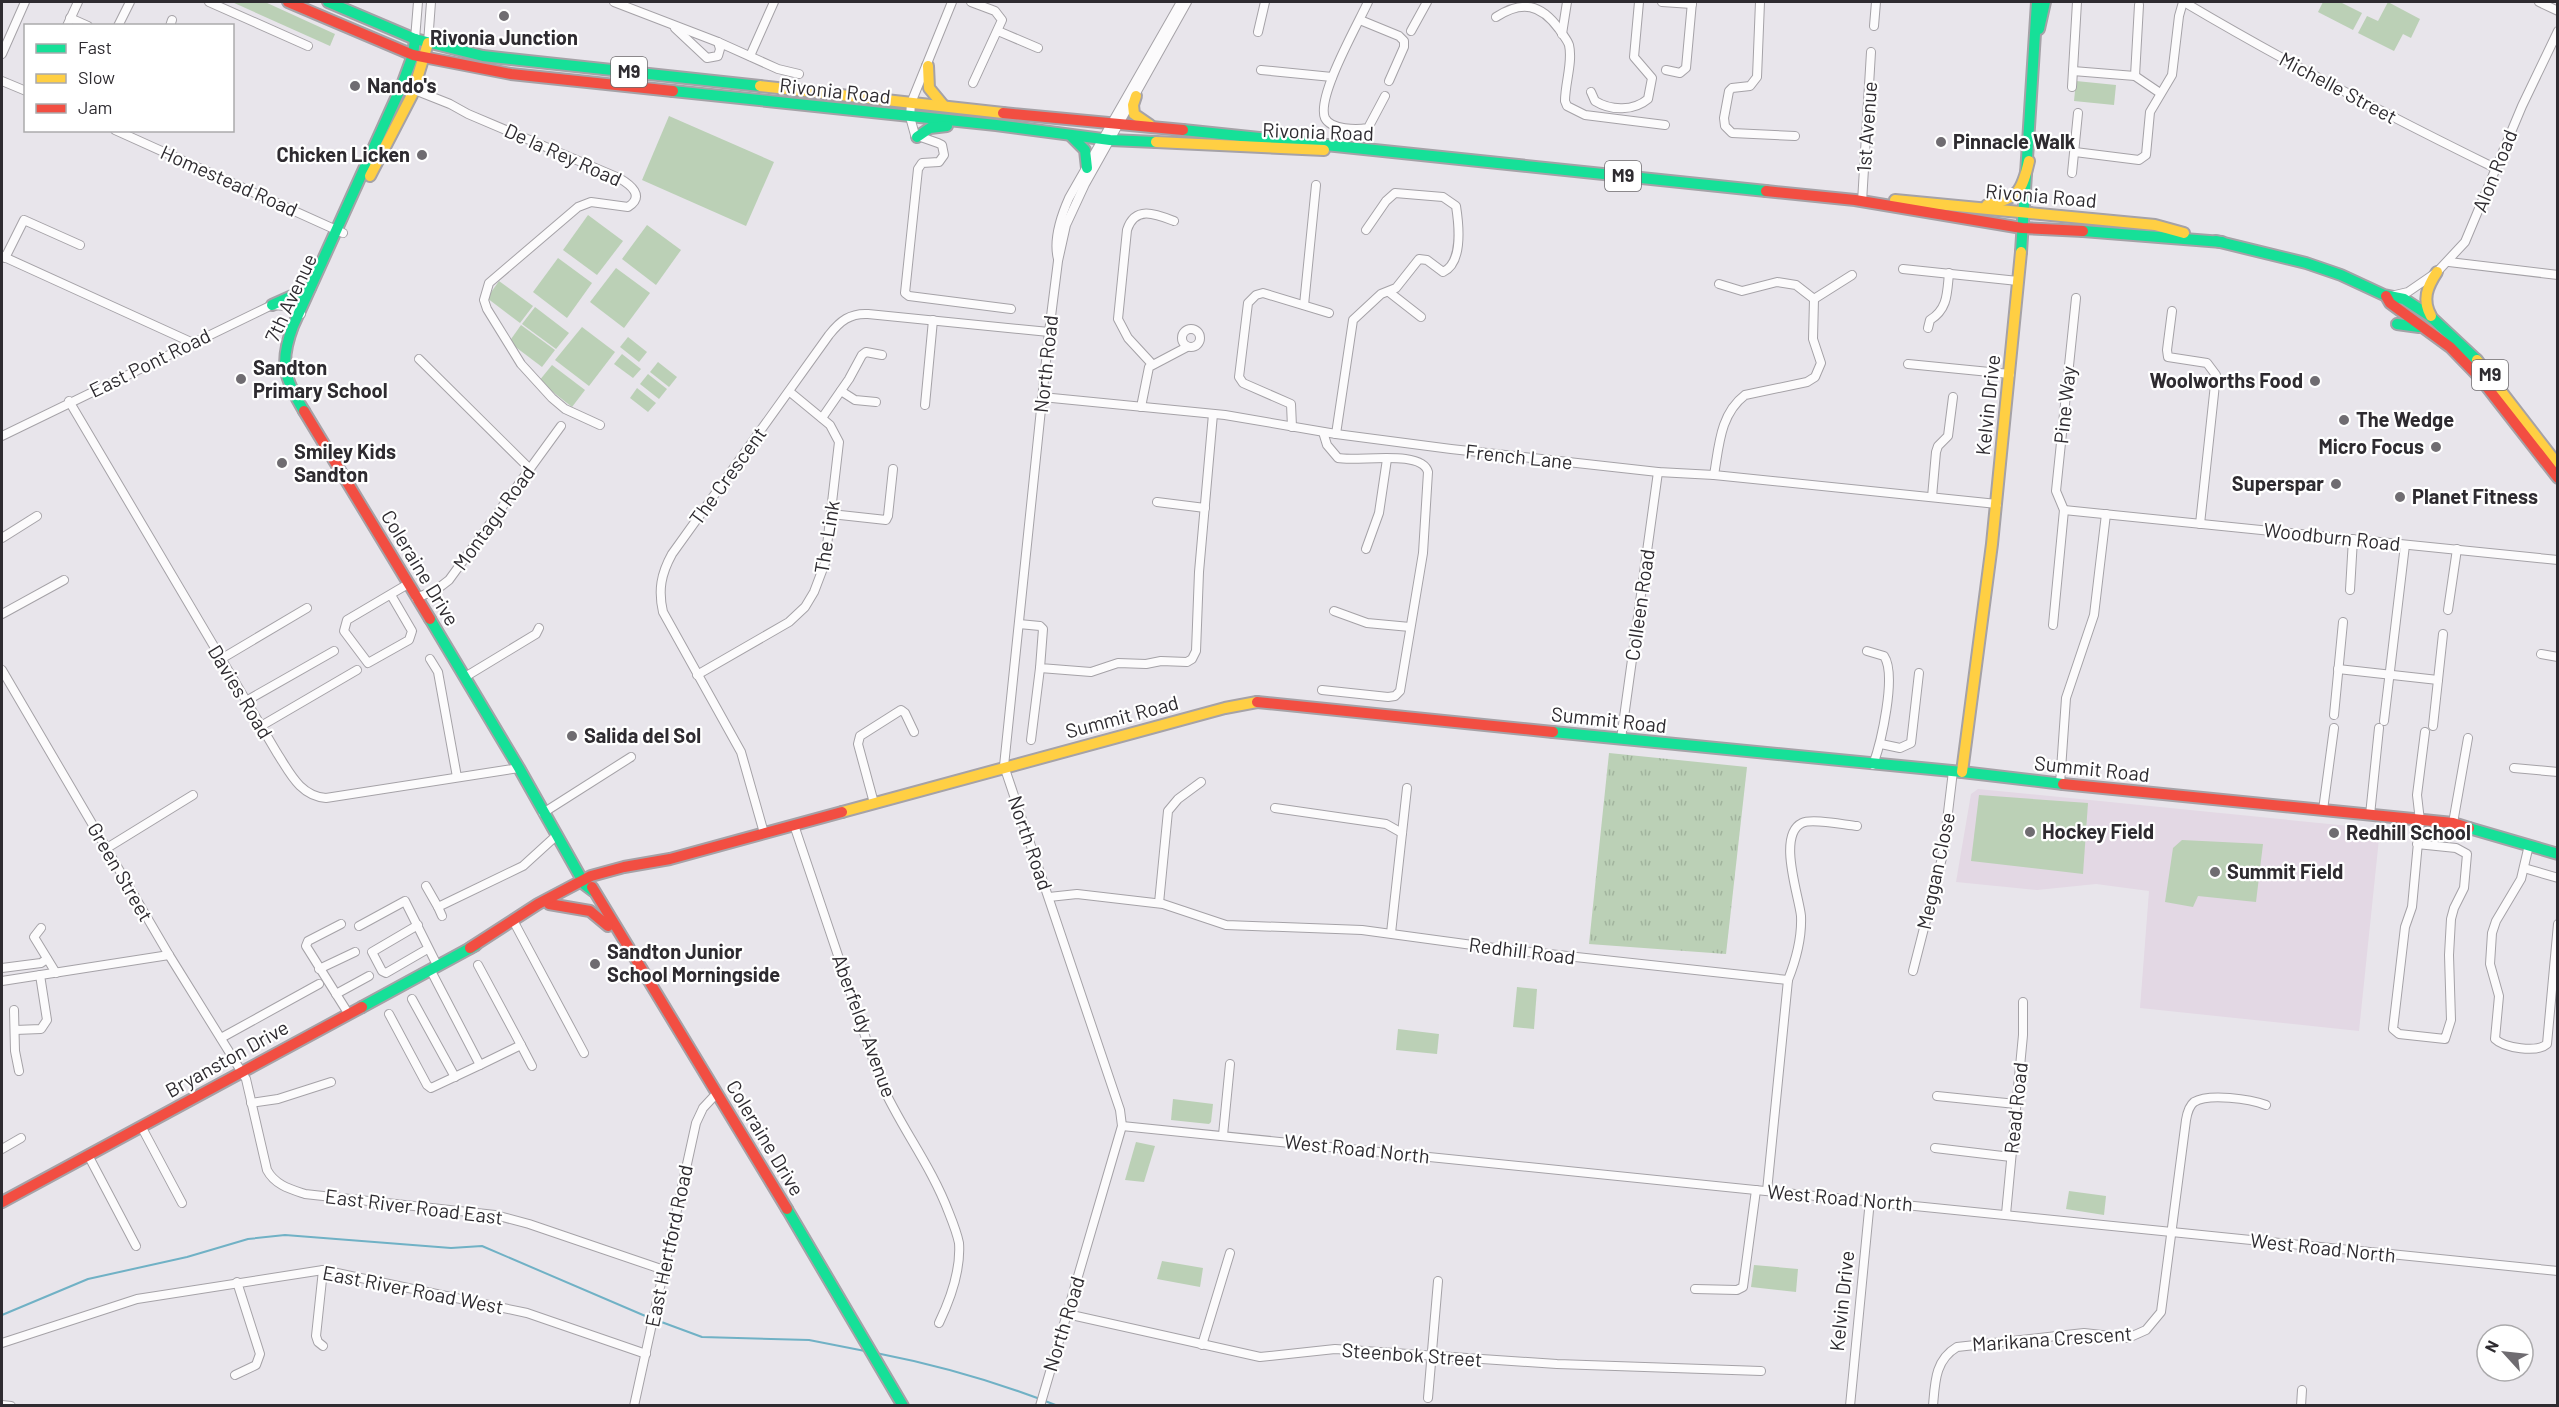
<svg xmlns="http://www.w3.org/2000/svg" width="2559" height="1407" font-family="Barlow,sans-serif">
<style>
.education{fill:#e3d8e4}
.grass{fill:url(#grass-tufts)}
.park{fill:#bbd0b6}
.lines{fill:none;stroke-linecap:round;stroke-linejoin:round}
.stream{stroke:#70b1c5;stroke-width:2}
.street-casing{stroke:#a5a2a7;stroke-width:10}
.fast-casing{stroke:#a5a2a7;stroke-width:14}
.slow-casing{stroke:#a5a2a7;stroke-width:14}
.jam-casing{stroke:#a5a2a7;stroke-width:14}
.street{stroke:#fcfbfc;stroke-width:8}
.fast{stroke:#16e098;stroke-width:10}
.slow{stroke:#ffcf43;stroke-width:10}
.jam{stroke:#f24e42;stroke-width:10}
.poi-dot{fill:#6f6c71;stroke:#fff;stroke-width:2}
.labels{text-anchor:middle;stroke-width:4.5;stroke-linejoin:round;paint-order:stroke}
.shield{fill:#fff;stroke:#6d6b6e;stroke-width:1.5}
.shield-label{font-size:18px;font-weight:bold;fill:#2e2b30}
.poi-label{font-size:20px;font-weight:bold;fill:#2e2b30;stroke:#fff;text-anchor:start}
.street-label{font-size:20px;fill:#2e2b30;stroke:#fff}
</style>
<defs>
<pattern id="grass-tufts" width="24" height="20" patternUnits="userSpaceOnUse" patternTransform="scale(1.5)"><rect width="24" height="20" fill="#bbd0b6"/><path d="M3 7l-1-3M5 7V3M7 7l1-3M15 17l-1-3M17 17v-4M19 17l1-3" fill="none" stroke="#a1b39d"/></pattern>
</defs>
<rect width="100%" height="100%" fill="#e8e5eb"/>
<path class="education" d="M1978 789 2380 829 2359 1031 2140 1008 2149 891 2096 884 2037 890 1956 882 1971 794Z"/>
<path class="grass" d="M1609 753 1747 767 1726 954 1589 944Z"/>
<g class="park">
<path d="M232 2H265L335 34 330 46Z"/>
<path d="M2323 2H2340L2362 13 2353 30 2318 12Z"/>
<path d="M2388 2 2420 19 2411 38 2403 34 2394 51 2358 33 2367 16 2378 21Z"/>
<path d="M2076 81 2116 85 2114 105 2074 101Z"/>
<path d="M669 116 774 162 746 226 642 180Z"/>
<path d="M588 215 623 241 597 275 563 250Z"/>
<path d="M647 225 681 250 656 285 622 259Z"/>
<path d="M558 258 592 283 567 318 533 292Z"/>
<path d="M616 268 650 293 624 328 590 302Z"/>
<path d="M499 281 533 306 520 323 487 298Z"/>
<path d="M535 307 569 333 556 349 522 324Z"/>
<path d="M521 325 555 350 542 367 509 342Z"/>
<path d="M582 327 615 352 589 386 555 360Z"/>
<path d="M628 337 647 352 639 362 620 347Z"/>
<path d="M622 354 641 369 633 378 614 364Z"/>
<path d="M658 362 677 377 669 387 650 372Z"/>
<path d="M552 365 585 390 572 407 539 381Z"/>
<path d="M648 374 667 389 659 399 640 384Z"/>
<path d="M637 388 656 403 648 412 630 398Z"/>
<path d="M1979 795 2088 803 2083 874 1971 861Z"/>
<path d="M2182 840 2263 844 2256 902 2198 896 2193 907 2165 902 2173 848Z"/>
<path d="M1517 987 1537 989 1534 1029 1513 1027Z"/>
<path d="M1398 1029 1439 1034 1437 1054 1396 1050Z"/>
<path d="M1173 1099 1213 1104 1211 1122 1209 1124 1171 1120Z"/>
<path d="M1136 1142 1155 1146 1144 1182 1125 1180Z"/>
<path d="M2069 1191 2106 1196 2104 1215 2066 1209Z"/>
<path d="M1162 1261 1203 1268 1200 1287 1157 1279Z"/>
<path d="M1754 1265 1798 1269 1796 1292 1751 1287Z"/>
</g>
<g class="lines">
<g class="stream">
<path d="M2 1315 88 1279 187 1257 248 1239 285 1235 451 1248 482 1246 650 1318"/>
<path d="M656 1320 702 1337 809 1340 865 1351"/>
<path d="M876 1353C938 1365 1000 1383 1058 1406"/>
</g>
<defs>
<g id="street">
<path d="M209 2 308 46"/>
<path d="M614 2 718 42 778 69 799 74"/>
<path d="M952 2 911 103 910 117 915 135 938 143 942 145 944 155 939 162 922 163 918 169 905 293 909 296 1011 309"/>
<path d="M971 2 995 11 1002 20 973 83"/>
<path d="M1368 2C1358 24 1316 97 1325 118 1331 130 1357 130 1368 128L1385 96"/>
<path d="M1662 2 1692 4"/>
<path d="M1760 2 1757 77 1750 86 1732 88 1729 91 1724 118 1725 126 1732 133 1795 136"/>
<path d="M2184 2C2285 62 2389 116 2495 168"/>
<path d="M2539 2 2558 11"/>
<path d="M1496 17C1522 0 1541 4 1559 29 1562 34 1567 39 1569 45 1573 62 1565 83 1565 101L1567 106 1585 115 1665 125"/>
<path d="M70 18 88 26"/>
<path d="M1360 20 1399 36 1404 41V47L1389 81"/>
<path d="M67 26 78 2"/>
<path d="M118 26 130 2"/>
<path d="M170 26 172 20"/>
<path d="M1874 26 1876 2"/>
<path d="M675 28 707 58 718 56 720 49 718 42"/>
<path d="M998 31 1038 48"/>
<path d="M1411 31 1427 2"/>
<path d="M1258 32 1265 2"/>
<path d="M1562 34 1567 2"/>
<path d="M415 39 418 2"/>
<path d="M428 43 431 2"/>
<path d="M2 54 25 2"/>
<path d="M750 56 774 2"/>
<path d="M1261 70 1332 77"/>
<path d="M1666 70 1680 73 1686 68 1692 2"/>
<path d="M2073 71 2135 76 2160 93"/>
<path d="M2135 76 2139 5"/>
<path d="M2 81 26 91"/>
<path d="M402 85 450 104 468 114 619 178C631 185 645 196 628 207L591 202 578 207 489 283 484 300 487 309 521 364 552 398 565 409 600 425"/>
<path d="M2072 87 2077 2"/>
<path d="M1591 92 1595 101C1611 111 1634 111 1648 99L1652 78 1634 57 1639 2"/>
<path d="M115 130 343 233"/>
<path d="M2075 152 2139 160 2146 155 2150 112 2172 75 2179 16 2183 2"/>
<path d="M2072 173 2078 113"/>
<path d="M1862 202 1871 52"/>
<path d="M2 256 193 343"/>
<path d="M5 258 24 220 80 245"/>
<path d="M1058 259C1053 240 1061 216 1069 198L1181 2"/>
<path d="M2449 262 2558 275"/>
<path d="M1903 269 2018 281"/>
<path d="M1389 292 1421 317"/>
<path d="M2395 295 2408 292 2437 272 2465 242 2522 106 2558 31"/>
<path d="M1814 299 1852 275"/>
<path d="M1304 305 1316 185"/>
<path d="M2172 311 2167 350 2168 357 2207 363 2216 375 2200 524"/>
<path d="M1928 328 1930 320C1948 309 1947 293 1949 273"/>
<circle cx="1191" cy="338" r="9"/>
<path d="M419 359 530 469"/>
<path d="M1152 364 1128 338 1118 319 1127 230C1135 205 1156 214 1174 221"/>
<path d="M1908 364 2010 374"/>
<path d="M841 391 855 400 876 402"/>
<path d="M1042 397 1225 415 1336 434 1451 449 1658 472 1714 475 1997 504"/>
<path d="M69 401 277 753C290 773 300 796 326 798L519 768"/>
<path d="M925 405 933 320"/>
<path d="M1141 407 1149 367 1187 347"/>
<path d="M822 418 849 379 862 355 866 352 882 355"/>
<path d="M1292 427 1291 404 1243 383 1239 377 1248 303 1256 295 1263 293 1329 313"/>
<path d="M1336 434 1353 320 1381 294 1396 288 1419 259 1427 260 1443 272C1463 263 1459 225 1456 206L1443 197 1395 193 1386 201 1366 230"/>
<path d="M2 436 272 305 285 306 301 314"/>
<path d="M1714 475C1719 446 1720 414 1745 395L1807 382 1815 377 1821 363 1813 339 1814 299 1796 285 1777 282 1742 291 1719 284"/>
<path d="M1932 497 1936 452 1938 446 1948 436 1953 397"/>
<path d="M1157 502 1205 508"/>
<path d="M2064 510 2558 560"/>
<path d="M2064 510 2056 491 2076 298"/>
<path d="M831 514 886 520 888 516 893 469"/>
<path d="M2 538 37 516"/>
<path d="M1366 549 1379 513 1387 459"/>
<path d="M2350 590 2353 539"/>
<path d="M391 595 412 631 409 640 368 663 344 631 347 620 408 584"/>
<path d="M416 598 436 590 449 580 561 426"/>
<path d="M2448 610 2457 549"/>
<path d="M1334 611 1367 623 1410 627"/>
<path d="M2 614 64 580"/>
<path d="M1019 624 1040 626 1043 629 1040 668 1091 672 1118 663 1146 664 1161 661 1187 662 1192 659 1196 651 1199 572 1213 414"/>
<path d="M2053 625 2064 510"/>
<path d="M1867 651 1884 656C1897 675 1881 743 1873 765"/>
<path d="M2541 654 2558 657"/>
<path d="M221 659 307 608"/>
<path d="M430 659 438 672 457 777"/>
<path d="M2338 669 2438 680"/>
<path d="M2 670 169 955 246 1079 267 1170C275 1185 290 1189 305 1194L495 1215 529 1224 664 1270"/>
<path d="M697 675 789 622 805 607 814 592 825 563 839 442 830 425 790 392"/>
<path d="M465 677 536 634 539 628"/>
<path d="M1322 690 1388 697 1395 696 1400 691 1423 553 1428 472C1422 449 1358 462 1338 458L1327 445 1323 432"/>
<path d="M246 701 334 651"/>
<path d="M2334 715 2343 622"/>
<path d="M2384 721 2405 545"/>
<path d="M261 726 357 670"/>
<path d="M2433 726 2443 634"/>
<path d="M1621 739 1658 472"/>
<path d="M1031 740 1040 668"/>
<path d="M1881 744 1900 748 1911 743 1919 673"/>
<path d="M2514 768 2558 772"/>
<path d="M2060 784 2066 698 2094 615 2106 514"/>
<path d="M874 803 858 744 860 736 901 710 905 713 914 732"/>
<path d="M1275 808 1386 824 1402 833"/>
<path d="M2323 810 2334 728"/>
<path d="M543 813 631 757"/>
<path d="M2370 815 2379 728"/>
<path d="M2453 823 2468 738"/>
<path d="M794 825 881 1083C901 1128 931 1165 949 1213 953 1223 957 1233 959 1243 961 1270 950 1300 939 1323"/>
<path d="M764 833 741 752 663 612C658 590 661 574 672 554L829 335C840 321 850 313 868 314L1049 332"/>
<path d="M2417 844 2456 848 2467 854 2464 888 2454 908 2451 919 2449 955 2451 1020 2445 1039 2399 1034 2393 1029 2405 927 2412 907 2420 821 2417 795 2425 732"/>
<path d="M2529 845 2521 879 2496 921 2492 933 2490 964 2499 996 2495 1039C2504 1048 2537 1053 2547 1044L2558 924"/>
<path d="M107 848 193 795"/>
<path d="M2524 868 2558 878"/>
<path d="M426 886 438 907 523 866 557 835"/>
<path d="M1049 897 1077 894 1163 904 1226 925 1362 930 1502 949 1788 980"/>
<path d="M1159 903 1168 811 1178 799 1201 782"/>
<path d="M438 907 442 916"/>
<path d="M341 924 308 941 306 946 348 1013"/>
<path d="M515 924 584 1053"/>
<path d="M418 925 372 952 382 971 386 973 424 951"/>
<path d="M359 926 405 901 437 965"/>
<path d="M41 928 34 937 56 973"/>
<path d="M1391 933 1407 788"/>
<path d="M2 968 41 963 47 959"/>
<path d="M319 969 355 952"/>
<path d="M430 969 480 1065 521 1045 478 965"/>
<path d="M1913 971 1943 854 1953 771"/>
<path d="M2 981 169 955"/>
<path d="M336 994 369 976"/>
<path d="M412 999 455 1077"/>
<path d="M14 1010 15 1051 19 1071"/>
<path d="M389 1014 427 1085 431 1088 480 1065"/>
<path d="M15 1030 41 1029 47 1020 40 975"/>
<path d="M221 1038 319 984"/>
<path d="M521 1045 532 1066"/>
<path d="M1937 1096 2016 1104"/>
<path d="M251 1103 278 1099 331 1082"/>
<path d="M141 1126 182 1203"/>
<path d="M1122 1126 2558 1271"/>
<path d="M1223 1135 1230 1064"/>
<path d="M1935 1148 2011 1157"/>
<path d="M2 1149 21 1138"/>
<path d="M88 1155 136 1246"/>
<path d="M1767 1191 1788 980C1796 960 1802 939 1801 916 1799 896 1777 835 1802 823 1812 818 1845 825 1857 826"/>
<path d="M2006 1214 2023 1035V1002"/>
<path d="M1695 1289 1737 1290 1743 1287 1756 1190"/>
<path d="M1067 1314 1260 1357 1335 1349 1557 1364 1761 1371"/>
<path d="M2 1343 137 1299 323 1270 527 1313 646 1354"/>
<path d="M1202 1345 1230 1253"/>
<path d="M323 1346 318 1342 316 1336 323 1270"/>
<path d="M235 1375 256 1365 260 1354 237 1282"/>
<path d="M1428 1398 1438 1281"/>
<path d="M2 1405 11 1406"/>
<path d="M634 1406 696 1123 703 1108 717 1093"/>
<path d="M1040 1406 1122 1126 1120 1110 1004 766 1049 332 1058 261 1066 225 1085 184 1187 2"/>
<path d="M1850 1406 1870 1200"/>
<path d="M1933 1406C1935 1382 1935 1360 1957 1347L2084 1333 2128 1338 2146 1330 2161 1312 2186 1120C2187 1114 2189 1106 2194 1102 2209 1093 2250 1099 2266 1105"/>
<path d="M2301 1406 2302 1390"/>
</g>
<g id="fast">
<path d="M328 2 415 39 483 56 760 86"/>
<path d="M2039 29 2045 2"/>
<path d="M673 91 996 125 1110 140 1156 142"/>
<path d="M1183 130 1766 191"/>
<path d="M917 137 930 128 947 126"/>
<path d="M1072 137 1085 150 1087 168"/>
<path d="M2083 231 2222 242"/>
<path d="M2216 241 2306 263 2341 275 2384 295 2404 299 2430 316 2477 360"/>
<path d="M2021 252 2037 2"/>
<path d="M272 305 310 288"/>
<path d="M2397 324 2419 327"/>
<path d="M304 411C284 378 279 363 293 326L402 85 413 55 415 39"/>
<path d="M430 619 519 768 585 885 593 891"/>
<path d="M1553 732 1962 772 2063 784"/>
<path d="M2469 828 2558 854"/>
<path d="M362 1007 476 945"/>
<path d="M787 1209 903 1406"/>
</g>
<g id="slow">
<path d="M928 66 929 88 943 105"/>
<path d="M760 86 1003 113"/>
<path d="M1136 96 1133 105 1134 114 1150 125"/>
<path d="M1156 142 1324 150"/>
<path d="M370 176 412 95 428 43"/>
<path d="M1895 200 2155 225 2184 233"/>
<path d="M1987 205C2018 199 2022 191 2029 161"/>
<path d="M2431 316C2422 300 2427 287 2437 272"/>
<path d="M2477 360 2558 465"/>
<path d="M1962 772 1992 544 2021 252"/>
<path d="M842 812 1225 708 1257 702"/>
</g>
<g id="jam">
<path d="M288 2 413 55 511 74 673 91"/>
<path d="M1003 113 1183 130"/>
<path d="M1766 191 1855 200 2022 228 2083 231"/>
<path d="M2386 296 2390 303 2450 347 2479 377 2558 478"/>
<path d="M304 411 430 619"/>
<path d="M1257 702 1553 732"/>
<path d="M2063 784 2453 823 2469 828"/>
<path d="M592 887 787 1209"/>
<path d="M549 904 590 911 608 926"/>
<path d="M470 948 538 904 591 876 624 867 670 859 842 812"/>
<path d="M2 1202 362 1007"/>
</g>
</defs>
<use href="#street" class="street-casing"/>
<use href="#fast" class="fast-casing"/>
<use href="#slow" class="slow-casing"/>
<use href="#jam" class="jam-casing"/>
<use href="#street" class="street"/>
<use href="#fast" class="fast"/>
<use href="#slow" class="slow"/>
<use href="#jam" class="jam"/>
</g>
<g class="poi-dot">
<circle cx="504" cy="16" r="6"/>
<circle cx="355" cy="86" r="6"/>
<circle cx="1941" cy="142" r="6"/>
<circle cx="422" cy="155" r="6"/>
<circle cx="241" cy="379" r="6"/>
<circle cx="2315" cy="381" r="6"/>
<circle cx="2344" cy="420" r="6"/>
<circle cx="2436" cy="447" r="6"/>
<circle cx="282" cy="463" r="6"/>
<circle cx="2336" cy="484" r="6"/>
<circle cx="2400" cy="497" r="6"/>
<circle cx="572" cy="736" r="6"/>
<circle cx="2030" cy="832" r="6"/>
<circle cx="2334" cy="833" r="6"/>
<circle cx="2215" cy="872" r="6"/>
<circle cx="595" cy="964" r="6"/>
</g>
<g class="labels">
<g class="shield">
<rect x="611" y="57" width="36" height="30" rx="4.5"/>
<rect x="1605" y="161" width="36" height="30" rx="4.5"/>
<rect x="2472" y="360" width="36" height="30" rx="4.5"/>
</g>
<g class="shield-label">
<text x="629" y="78">M9</text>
<text x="1623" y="182">M9</text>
<text x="2490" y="381">M9</text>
</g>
<g class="poi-label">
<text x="504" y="45" text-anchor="middle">Rivonia Junction</text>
<text x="367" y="93">Nando's</text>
<text x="1953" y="149">Pinnacle Walk</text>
<text x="410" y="162" text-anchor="end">Chicken Licken</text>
<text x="253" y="375">Sandton<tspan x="253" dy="23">Primary School</tspan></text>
<text x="2303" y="388" text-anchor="end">Woolworths Food</text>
<text x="2356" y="427">The Wedge</text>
<text x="2424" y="454" text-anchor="end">Micro Focus</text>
<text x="294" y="459">Smiley Kids<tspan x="294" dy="23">Sandton</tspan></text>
<text x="2324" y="491" text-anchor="end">Superspar</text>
<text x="2412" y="504">Planet Fitness</text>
<text x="584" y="743">Salida del Sol</text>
<text x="2042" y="839">Hockey Field</text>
<text x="2346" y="840">Redhill School</text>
<text x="2227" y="879">Summit Field</text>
<text x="607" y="959">Sandton Junior<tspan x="607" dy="23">School Morningside</tspan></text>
</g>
<g class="street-label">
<text transform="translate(2338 88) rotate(28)" y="7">Michelle Street</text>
<text transform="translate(835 91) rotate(6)" y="7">Rivonia Road</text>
<text transform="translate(1867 127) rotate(-86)" y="7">1st Avenue</text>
<text transform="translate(1318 132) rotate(2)" y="7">Rivonia Road</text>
<text transform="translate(563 155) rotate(24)" y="7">De la Rey Road</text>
<text transform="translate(2495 171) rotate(-68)" y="7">Alon Road</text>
<text transform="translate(229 181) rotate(24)" y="7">Homestead Road</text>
<text transform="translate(2041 196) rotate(5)" y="7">Rivonia Road</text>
<text transform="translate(291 298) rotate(-65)" y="7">7th Avenue</text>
<text transform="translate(150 363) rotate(-26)" y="7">East Pont Road</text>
<text transform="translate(1046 364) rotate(-84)" y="7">North Road</text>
<text transform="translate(1988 405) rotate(-84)" y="7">Kelvin Drive</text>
<text transform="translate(2065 405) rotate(-84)" y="7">Pine Way</text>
<text transform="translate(1519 457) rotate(6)" y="7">French Lane</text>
<text transform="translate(728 476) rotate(-54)" y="7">The Crescent</text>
<text transform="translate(494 518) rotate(-54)" y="7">Montagu Road</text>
<text transform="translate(827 537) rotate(-81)" y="7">The Link</text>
<text transform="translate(2332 537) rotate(6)" y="7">Woodburn Road</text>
<text transform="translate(420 568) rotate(59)" y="7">Coleraine Drive</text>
<text transform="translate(1640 605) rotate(-82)" y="7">Colleen Road</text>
<text transform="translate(240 692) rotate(59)" y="7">Davies Road</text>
<text transform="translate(1122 717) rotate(-15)" y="7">Summit Road</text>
<text transform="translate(1609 720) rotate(6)" y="7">Summit Road</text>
<text transform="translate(2092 769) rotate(6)" y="7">Summit Road</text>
<text transform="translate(1030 843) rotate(71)" y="7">North Road</text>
<text transform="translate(1936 871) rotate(-78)" y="7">Meggan Close</text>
<text transform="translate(120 872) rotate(60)" y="7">Green Street</text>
<text transform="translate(1522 951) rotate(7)" y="7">Redhill Road</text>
<text transform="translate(864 1026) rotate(70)" y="7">Aberfeldy Avenue</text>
<text transform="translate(227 1059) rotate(-29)" y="7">Bryanston Drive</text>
<text transform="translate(2016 1108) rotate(-84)" y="7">Read Road</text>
<text transform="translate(765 1138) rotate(59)" y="7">Coleraine Drive</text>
<text transform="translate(1357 1149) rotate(6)" y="7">West Road North</text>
<text transform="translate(1840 1198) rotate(5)" y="7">West Road North</text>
<text transform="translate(414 1207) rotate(7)" y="7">East River Road East</text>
<text transform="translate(669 1246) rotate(-78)" y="7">East Hertford Road</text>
<text transform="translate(2323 1248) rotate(6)" y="7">West Road North</text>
<text transform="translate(413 1290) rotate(11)" y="7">East River Road West</text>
<text transform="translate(1842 1301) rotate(-84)" y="7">Kelvin Drive</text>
<text transform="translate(1064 1324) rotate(-73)" y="7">North Road</text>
<text transform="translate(2052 1339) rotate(-4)" y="7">Marikana Crescent</text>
<text transform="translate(1412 1355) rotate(4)" y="7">Steenbok Street</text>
</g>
</g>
<rect width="2559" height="1407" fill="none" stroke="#2e2b30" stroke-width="6"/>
<rect x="24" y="24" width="210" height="108" fill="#ffffff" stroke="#abaaac" stroke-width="1.5"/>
<rect x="36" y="44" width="30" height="9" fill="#16e098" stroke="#abaaac" stroke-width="1.5"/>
<text x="78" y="54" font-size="18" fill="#2e2b30">Fast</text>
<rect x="36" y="74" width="30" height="9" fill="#ffcf43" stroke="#abaaac" stroke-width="1.5"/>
<text x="78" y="84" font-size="18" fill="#2e2b30">Slow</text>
<rect x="36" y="104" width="30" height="9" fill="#f24e42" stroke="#abaaac" stroke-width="1.5"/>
<text x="78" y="114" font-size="18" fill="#2e2b30">Jam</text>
<g transform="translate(2505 1353) rotate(297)"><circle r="28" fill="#ffffff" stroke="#abaaac" stroke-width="1.5"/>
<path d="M0-4.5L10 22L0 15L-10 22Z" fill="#6f6c71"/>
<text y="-9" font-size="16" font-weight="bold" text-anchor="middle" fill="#2e2b30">N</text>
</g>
</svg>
